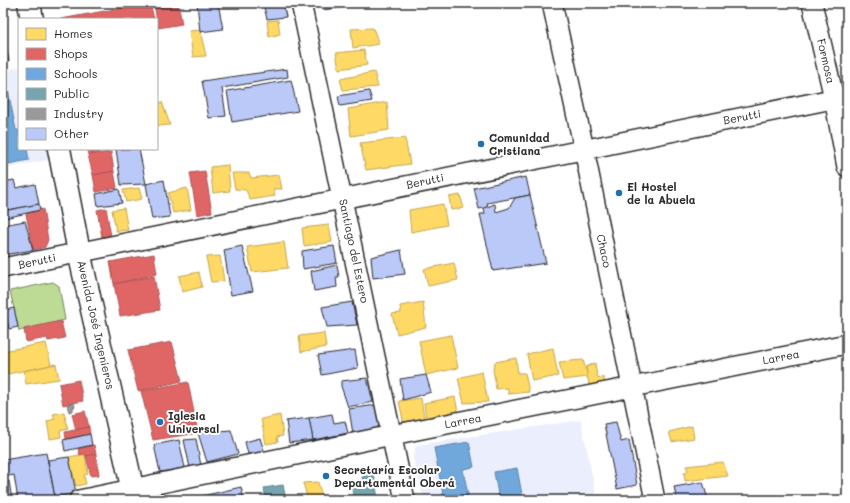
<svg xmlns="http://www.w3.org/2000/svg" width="850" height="503" font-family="Mali,sans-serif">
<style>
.built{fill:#ebeffd}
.green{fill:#bddb94;stroke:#748360}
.homes{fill:#ffd966;stroke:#bfa554}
.shops{fill:#e06666;stroke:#aa5454}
.schools{fill:#6fa8dc;stroke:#5b82a7}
.public{fill:#76a5af;stroke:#608087}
.industry{fill:#999;stroke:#787878}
.building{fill:#bbc9f9;stroke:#2b2b2b}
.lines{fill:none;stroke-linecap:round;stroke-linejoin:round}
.minor-casing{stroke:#2b2b2b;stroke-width:22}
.major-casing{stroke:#2b2b2b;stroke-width:25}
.minor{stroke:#fff;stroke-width:19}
.major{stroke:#fff;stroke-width:22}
.poi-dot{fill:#1f6fb2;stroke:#fff;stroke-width:1.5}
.labels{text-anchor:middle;stroke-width:4;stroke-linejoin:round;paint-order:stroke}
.street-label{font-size:11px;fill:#2b2b2b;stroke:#fff}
.poi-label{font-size:11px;font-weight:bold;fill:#2b2b2b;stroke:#fff;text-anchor:start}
</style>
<rect width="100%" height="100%" fill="#fff"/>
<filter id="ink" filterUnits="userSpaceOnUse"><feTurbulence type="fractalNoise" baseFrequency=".025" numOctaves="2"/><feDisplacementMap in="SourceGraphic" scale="8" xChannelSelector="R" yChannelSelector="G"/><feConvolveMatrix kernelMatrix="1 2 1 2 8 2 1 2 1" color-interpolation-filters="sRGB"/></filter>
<g filter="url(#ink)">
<g class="built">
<path d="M19 67V149H55L57 158 3 169V71Z"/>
<path d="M581 420 597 500H424L413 458 416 445Z"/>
</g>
<path class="green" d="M53 282 59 286 65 320 19 331 10 291Z"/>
<g class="homes">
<path d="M278 20 280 34 269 37 267 21Z"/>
<path d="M373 28 379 44 353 48 351 29Z"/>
<path d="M200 30 206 56 193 57 189 31Z"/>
<path d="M364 50 367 65 339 69 336 53Z"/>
<path d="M374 72 378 87 343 90 340 79Z"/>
<path d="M162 102 170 125 157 126V103Z"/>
<path d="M387 102 389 130 351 136 348 109Z"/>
<path d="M405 138 410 164 366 170 360 143Z"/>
<path d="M228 165 230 191 213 193 210 167Z"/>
<path d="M232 173H249L251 178 279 175 282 189H273L275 196 250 200 246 190 235 189Z"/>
<path d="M139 188 142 199 126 202 123 190Z"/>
<path d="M187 188 191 210 173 213 168 193Z"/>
<path d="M460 195 464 208 451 210 449 197Z"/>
<path d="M443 204 447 225 411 232 409 210Z"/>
<path d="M124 208 128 230 116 231 112 210Z"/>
<path d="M329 225 332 242 304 246 302 228Z"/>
<path d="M284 242 288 268 252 272 247 247Z"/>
<path d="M220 256 224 281 211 282 206 257Z"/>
<path d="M454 263 458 280 428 286 424 269Z"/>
<path d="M199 272 202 287 182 292 179 276Z"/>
<path d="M423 302 426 327 397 334 392 314 401 313 400 306Z"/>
<path d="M3 303 8 326 3 327Z"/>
<path d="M324 333 326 347 301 352 299 336Z"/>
<path d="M451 335 458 368 426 375 419 341Z"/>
<path d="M46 343 51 365 3 375V351Z"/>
<path d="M553 348 558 376 532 381 527 354Z"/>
<path d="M516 358 518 373H525L529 392 508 394V388L496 389 493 369 495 362Z"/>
<path d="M583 360 588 377 563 380 559 362Z"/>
<path d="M595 363 597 377 604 378 605 383 589 385 586 367Z"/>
<path d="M56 364 59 379 26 384 24 371Z"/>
<path d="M482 372 488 402 464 403 458 378Z"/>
<path d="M455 397 458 412 426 418 424 403Z"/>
<path d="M421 398 425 424 404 425 399 401Z"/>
<path d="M64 412 68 429 60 431 61 437 50 439 47 421 55 419 53 414Z"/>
<path d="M280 415 283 436 277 437 278 442 266 444 261 419Z"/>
<path d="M692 426 694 438 672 442 669 432Z"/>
<path d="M85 454 88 474 84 475 86 484 76 486 69 457Z"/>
<path d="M723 462 728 476 685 481 684 473 688 471 686 466Z"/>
<path d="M318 482 323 500H308L303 483Z"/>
</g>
<g class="shops">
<path d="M148 3H150L154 19H61Z"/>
<path d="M154 3H178L182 24 158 28Z"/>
<path d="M87 149H110L88 155Z"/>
<path d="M111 152 114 171 93 175 88 155Z"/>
<path d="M114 171 117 188 96 192 93 175Z"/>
<path d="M205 171 212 212 197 215 190 173Z"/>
<path d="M106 208 111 236 102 237 97 210Z"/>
<path d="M43 209 48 240 45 247 33 250 26 214Z"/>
<path d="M154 254 157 274 114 284 110 262Z"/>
<path d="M154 276 160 310 120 316 114 284Z"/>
<path d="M61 321 65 338 48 341 47 338 26 342 24 329Z"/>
<path d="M172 342 182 381 138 391 128 350Z"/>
<path d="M79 380 83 401 63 405 59 384Z"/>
<path d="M188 382 198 433 153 440 141 391Z"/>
<path d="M85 411 89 427 76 430 72 414Z"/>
<path d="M89 427 90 434 66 439 65 432Z"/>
<path d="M94 445 96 454 86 456 85 454 80 455 78 449Z"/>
<path d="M96 454 99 475 91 476 86 456Z"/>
</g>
<g class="schools">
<path d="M3 75H5L16 130H19V149H27L29 160 3 165Z"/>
<path d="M469 442 474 467 463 469 469 500H444L434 448Z"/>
<path d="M517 468 523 500H499L494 472Z"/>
</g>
<g class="public">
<path d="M374 474 378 499 346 500 345 497 353 495 351 485 363 483 362 477Z"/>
<path d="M283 485 286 500H266L264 488Z"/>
</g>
<path class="industry" d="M74 403 75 407H73V411L69 412 67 404Z"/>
<g class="building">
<path d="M197 3H218L223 29 200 32Z"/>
<path d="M263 3H283L286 17 267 19Z"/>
<path d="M321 3H351L352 6 323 10Z"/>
<path d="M3 31 9 61 3 62Z"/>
<path d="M287 69 288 77 222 88 226 116 209 118 202 81Z"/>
<path d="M291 80 298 111 232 122 227 91Z"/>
<path d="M369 91 372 101 340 106 338 96Z"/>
<path d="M116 149H139L146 184 121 185Z"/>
<path d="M526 177 530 195 487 203 488 207 479 209 474 188Z"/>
<path d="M14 180 16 188 35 184 39 204 3 211V182Z"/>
<path d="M164 180 170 217 152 219 146 184Z"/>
<path d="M119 189 122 203 98 206 96 194Z"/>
<path d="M530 195 546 263 493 271 480 214H485L484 208 495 204 496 212 509 208 515 198Z"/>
<path d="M39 204 40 210 5 218 3 211Z"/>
<path d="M25 221 33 250 3 255V225Z"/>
<path d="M242 246 253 291 231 295 224 250Z"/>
<path d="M334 246 337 263 303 269 302 251Z"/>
<path d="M401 250 405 274 373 278 371 257Z"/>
<path d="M337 265 339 277H336L337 287 314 291 311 271Z"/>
<path d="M352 302 357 325 327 327 322 307Z"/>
<path d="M14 308 18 327 9 329 5 310Z"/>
<path d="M355 350 358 368 322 375 318 355Z"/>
<path d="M426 375 431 392 403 400 400 379Z"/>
<path d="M367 378 373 402 348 407 341 386V381Z"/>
<path d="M376 405 379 426 373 431 353 434 349 409Z"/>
<path d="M332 414 334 423 345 421 348 433 313 440 309 418Z"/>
<path d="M309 418 313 440 289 443 286 421Z"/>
<path d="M616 422 621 442 629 440 637 485 617 489 604 424Z"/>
<path d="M231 430 238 454 207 462 198 433Z"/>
<path d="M90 434 92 445 65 451 63 440Z"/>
<path d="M260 438 265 454H248L245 442Z"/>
<path d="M196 439 201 466 190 468 184 440Z"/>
<path d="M179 440 185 468 160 472 154 445Z"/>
<path d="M46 453 55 497 40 500H18L14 475 3 477V460Z"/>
<path d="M69 457 76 493 55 497 48 460Z"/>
<path d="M9 481 12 500H3V482Z"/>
<path d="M703 482 708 500H677L674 487Z"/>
<path d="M241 487 244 500H185Z"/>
<path d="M725 497 726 500H712Z"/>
</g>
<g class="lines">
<defs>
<g id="minor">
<path d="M301 3 405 500"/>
<path d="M552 3 584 149 655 500"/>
<path d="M812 3 834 98 847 167"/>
<path d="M3 268 847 96"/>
<path d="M79 500 392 435 847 344"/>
</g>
<g id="major">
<path d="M29 3 32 19"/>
<path d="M59 149 79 252 135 500"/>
</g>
</defs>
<use href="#minor" class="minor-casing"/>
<use href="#major" class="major-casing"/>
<use href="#minor" class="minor"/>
<use href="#major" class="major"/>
</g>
</g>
<g class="poi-dot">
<circle cx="481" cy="144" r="4"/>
<circle cx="619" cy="193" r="4"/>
<circle cx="160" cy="422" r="4"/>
<circle cx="326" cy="476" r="4"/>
</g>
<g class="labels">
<g class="street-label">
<text transform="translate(826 61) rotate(77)" y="4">Formosa</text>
<text transform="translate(742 117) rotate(-11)" y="4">Berutti</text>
<text transform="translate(425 181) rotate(-12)" y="4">Berutti</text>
<text transform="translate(354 251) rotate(78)" y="4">Santiago del Estero</text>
<text transform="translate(604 251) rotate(78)" y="4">Chaco</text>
<text transform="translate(37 261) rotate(-12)" y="4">Berutti</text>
<text transform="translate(96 325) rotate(77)" y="4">Avenida José Ingenieros</text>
<text transform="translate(781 357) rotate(-11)" y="4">Larrea</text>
<text transform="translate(463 421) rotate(-11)" y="4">Larrea</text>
</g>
<g class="poi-label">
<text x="489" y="142">Comunidad<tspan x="489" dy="13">Cristiana</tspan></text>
<text x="627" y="191">El Hostel<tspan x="627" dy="13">de la Abuela</tspan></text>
<text x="168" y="420">Iglesia<tspan x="168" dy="13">Universal</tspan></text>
<text x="334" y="474">Secretaría Escolar<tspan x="334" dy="13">Departamental Oberá</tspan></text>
</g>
</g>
<rect width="850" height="503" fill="none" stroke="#fff" stroke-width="16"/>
<rect x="8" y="8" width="834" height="487" fill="none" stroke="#2b2b2b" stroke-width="1.5" filter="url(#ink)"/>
<rect x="18" y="18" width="140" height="132" fill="#ffffff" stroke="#aaaaaa"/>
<rect x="26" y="28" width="20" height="12" fill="#ffd966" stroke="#aaaaaa"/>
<text x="54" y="38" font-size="12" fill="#2b2b2b">Homes</text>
<rect x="26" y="48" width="20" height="12" fill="#e06666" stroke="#aaaaaa"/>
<text x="54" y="58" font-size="12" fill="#2b2b2b">Shops</text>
<rect x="26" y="68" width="20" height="12" fill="#6fa8dc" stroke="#aaaaaa"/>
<text x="54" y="78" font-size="12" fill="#2b2b2b">Schools</text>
<rect x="26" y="88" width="20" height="12" fill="#76a5af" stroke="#aaaaaa"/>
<text x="54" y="98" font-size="12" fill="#2b2b2b">Public</text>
<rect x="26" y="108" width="20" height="12" fill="#999999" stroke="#aaaaaa"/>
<text x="54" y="118" font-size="12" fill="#2b2b2b">Industry</text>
<rect x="26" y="128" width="20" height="12" fill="#bbc9f9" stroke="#aaaaaa"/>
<text x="54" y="138" font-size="12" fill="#2b2b2b">Other</text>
</svg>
